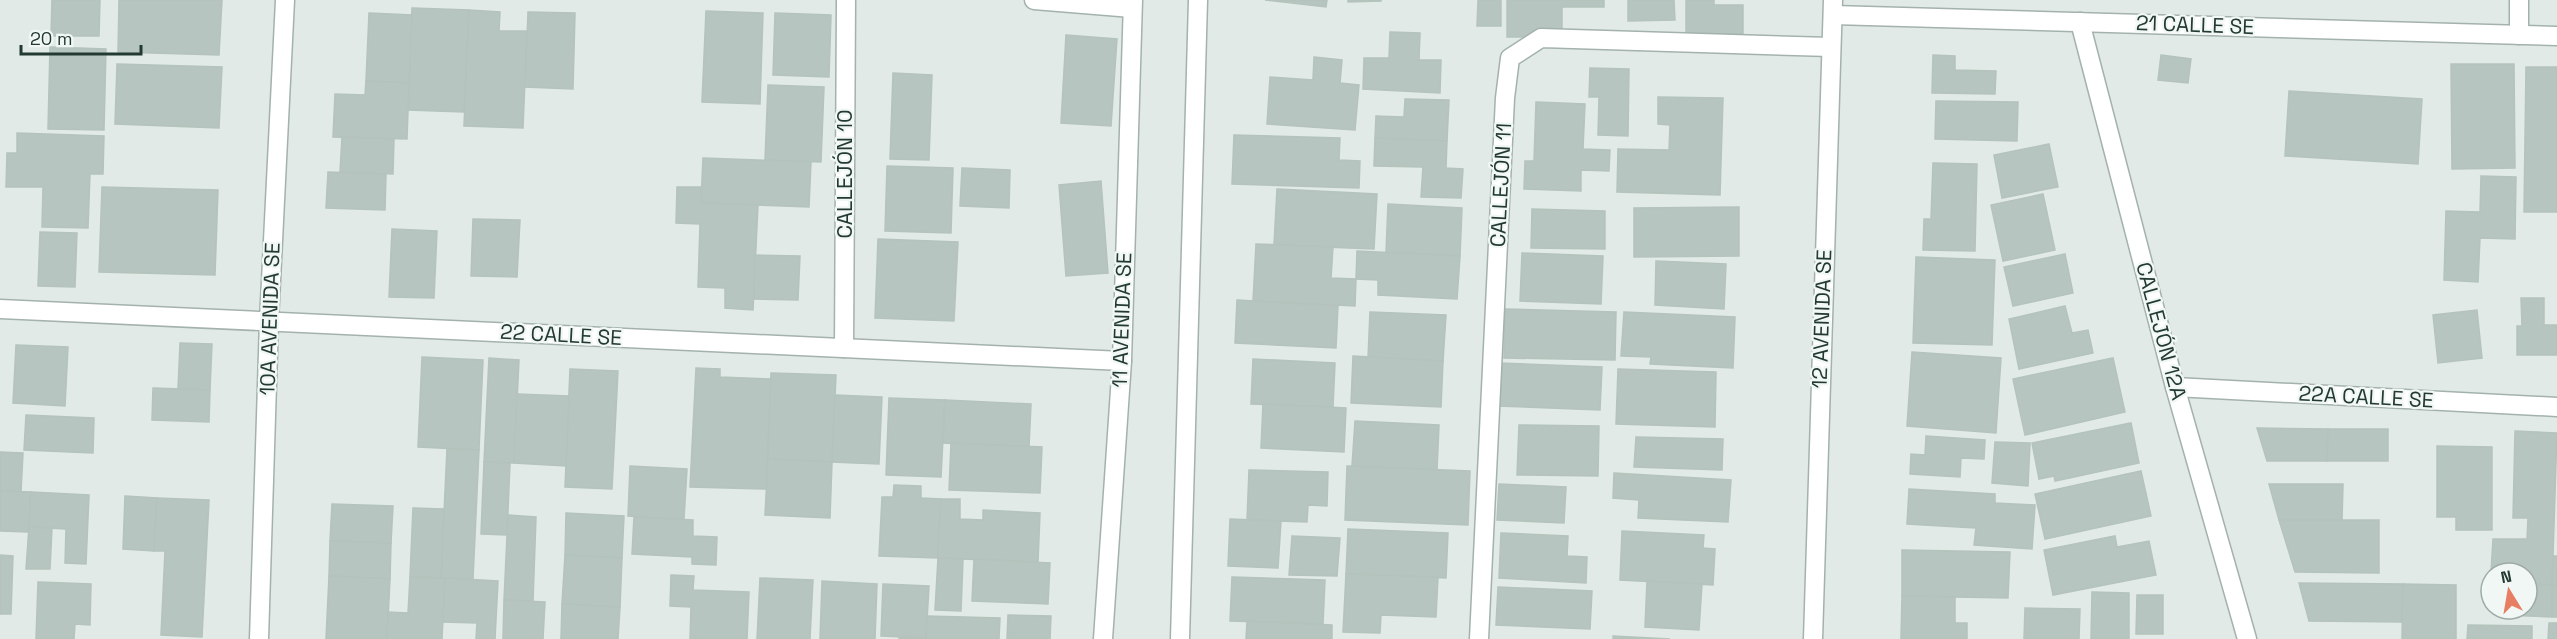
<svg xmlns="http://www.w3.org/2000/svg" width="2557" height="639" font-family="'Space Grotesk',sans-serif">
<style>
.building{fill:#b6c5bf;stroke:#b4c3bc;stroke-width:1.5}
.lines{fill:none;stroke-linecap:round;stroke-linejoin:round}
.minor-casing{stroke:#a4b2ac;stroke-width:21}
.minor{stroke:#fff;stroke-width:18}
.labels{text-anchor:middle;stroke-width:4.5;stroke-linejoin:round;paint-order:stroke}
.street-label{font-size:21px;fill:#233a32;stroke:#f1f7f4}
</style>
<rect width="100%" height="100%" fill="#e1eae6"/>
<g class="building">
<path d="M52 0H100L99 36H51Z"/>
<path d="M119 0H222L219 55 118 52Z"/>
<path d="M1265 0H1327L1326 7Z"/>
<path d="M1348 0H1381V1L1348 2Z"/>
<path d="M1478 0H1501V26H1477Z"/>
<path d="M1507 0H1604V7H1562V37H1507Z"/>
<path d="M1628 0H1674L1675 20 1628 21Z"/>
<path d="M1686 0H1714V5H1743V34H1686Z"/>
<path d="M412 8 469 10 464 112 408 110Z"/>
<path d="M469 10 500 12 499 31H527L523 128 464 126Z"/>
<path d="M706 11 763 13 760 104 702 102Z"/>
<path d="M528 12 575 13 573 89 525 87Z"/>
<path d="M369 13 412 15 409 83 366 81Z"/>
<path d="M775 13 831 15 829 77 773 75Z"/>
<path d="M1390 32 1420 33 1419 60H1441L1440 93 1363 89 1364 58H1389Z"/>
<path d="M1066 35 1117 39 1111 126 1061 123Z"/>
<path d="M50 47 106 49 104 130 48 129Z"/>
<path d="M1933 55 1955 56V70L1996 71 1995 94 1932 93Z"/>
<path d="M2161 55 2191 59 2188 83 2158 80Z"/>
<path d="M1314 57 1342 60 1340 83 1359 85 1355 130 1267 124 1270 77 1313 80Z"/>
<path d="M117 64 222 67 219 128 115 124Z"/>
<path d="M2451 64H2514L2515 168 2452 169Z"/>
<path d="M2526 67H2557V212H2524Z"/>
<path d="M1590 68 1629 69 1628 136 1598 135 1599 97H1589Z"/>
<path d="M893 73 932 75 929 160 890 159Z"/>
<path d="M366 81 409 83 407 139 333 137 335 94 365 95Z"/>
<path d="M768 85 824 87 821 162 765 160Z"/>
<path d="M2289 91 2422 99 2418 164 2285 156Z"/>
<path d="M1658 97 1723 98 1720 195 1617 192 1618 149 1669 150 1670 125 1658 124Z"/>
<path d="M1405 99 1449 100 1447 141 1375 138 1376 116 1404 117Z"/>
<path d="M1936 101 2018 102 2017 141 1935 139Z"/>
<path d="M1536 102 1585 104 1583 149 1610 150 1609 171 1581 170V191L1524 189 1525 161H1534Z"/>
<path d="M17 133 104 136 103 174H90L88 228 42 227 43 187H6L7 153H17Z"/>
<path d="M1234 135 1340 138 1339 160 1360 161 1359 188 1232 184Z"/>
<path d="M342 137 394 139 393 174 340 172Z"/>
<path d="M1375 138 1447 141 1446 168 1463 169 1461 198 1421 197 1423 167 1374 166Z"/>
<path d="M2049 144 2058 187 2002 198 1994 155Z"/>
<path d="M703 158 811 162 809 207 701 203Z"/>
<path d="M1933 163 1977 164 1975 251 1923 250 1924 219H1931Z"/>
<path d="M887 166 953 168 951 233 885 231Z"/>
<path d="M962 168 1010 170 1009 208 960 206Z"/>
<path d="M328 172 386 174 385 210 326 208Z"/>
<path d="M2481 176 2516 177 2515 239 2480 238 2478 282 2444 280 2446 211 2480 212Z"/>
<path d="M1101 181 1108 273 1066 276 1059 185Z"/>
<path d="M102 187 218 190 215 275 99 272Z"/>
<path d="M677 187H701V203L758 205 753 310 725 308V288L698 287 700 224 676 223Z"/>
<path d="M1277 189 1377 194 1374 249 1274 245Z"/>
<path d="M2043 194 2055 250 2003 261 1991 205Z"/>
<path d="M1388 204 1462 208 1460 256 1386 252Z"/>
<path d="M1739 207V256L1634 257V208Z"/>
<path d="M1532 209 1605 211V249L1531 248Z"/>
<path d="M473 219 520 220 517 277 471 276Z"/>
<path d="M392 229 437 231 434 298 389 297Z"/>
<path d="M40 232 77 233 75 287 38 286Z"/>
<path d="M878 239 958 242 954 321 875 318Z"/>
<path d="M1256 244 1333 247 1331 278 1356 279 1355 306 1253 301Z"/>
<path d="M1357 251 1460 256 1457 299 1378 295V280L1356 279Z"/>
<path d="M1522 253 1603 256 1601 304 1520 301Z"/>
<path d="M2065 254 2073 293 2013 306 2004 267Z"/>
<path d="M755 255 800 256 798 300 754 299Z"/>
<path d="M1916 257 1995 260 1992 345 1913 343Z"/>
<path d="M1656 261 1726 264 1724 309 1655 305Z"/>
<path d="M2521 298H2544V325H2557V355H2517V326H2522Z"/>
<path d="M1237 300 1338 306 1336 348 1235 343Z"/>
<path d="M2065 306 2072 333 2088 330 2093 353 2019 369 2009 319Z"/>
<path d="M1505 309 1616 312 1615 360 1504 358Z"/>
<path d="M2477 310 2482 358 2438 363 2433 315Z"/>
<path d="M1370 312 1446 315 1443 361 1368 358Z"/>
<path d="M1624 312 1735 317 1733 368 1650 364 1651 357 1621 356Z"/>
<path d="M180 343 212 344 210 390 178 389Z"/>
<path d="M16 345 68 347 65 406 13 403Z"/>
<path d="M1912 352 2001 358 1996 433 1907 426Z"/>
<path d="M1353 356 1443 361 1441 407 1351 403Z"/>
<path d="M422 357 483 360 479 450 418 447Z"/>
<path d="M489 358 519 360 514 463 484 462Z"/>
<path d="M2113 358 2125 412 2025 435 2013 379Z"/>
<path d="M1253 359 1335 363 1333 407 1251 404Z"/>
<path d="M1500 363 1602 367 1600 410 1498 406Z"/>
<path d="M696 368 720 369V377L771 379 766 489 690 487Z"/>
<path d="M570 369 618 371 612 489 565 487Z"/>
<path d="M1618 369 1716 372 1715 427 1616 424Z"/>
<path d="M771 373 836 375 832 462 768 459Z"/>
<path d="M153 388 210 390 209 422 152 420Z"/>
<path d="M517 394 569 396 566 466 514 463Z"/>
<path d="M835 395 882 397 879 464 832 462Z"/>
<path d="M889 398 945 400 941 477 886 475Z"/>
<path d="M945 400 1031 404 1029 447 943 443Z"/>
<path d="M1263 404 1346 408 1344 452 1261 448Z"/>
<path d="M26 415 94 418 93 453 24 450Z"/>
<path d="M1355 421 1439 425 1437 470 1352 466Z"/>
<path d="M2131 423 2139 463 2055 481 2054 476 2039 479 2032 443Z"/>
<path d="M1519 425 1599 426 1598 476 1517 475Z"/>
<path d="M2257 428 2328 429 2327 461H2267Z"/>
<path d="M2328 429H2388V461H2327Z"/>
<path d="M2515 431 2557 433 2552 585 2527 584V573H2491L2493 539H2527L2528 518H2513Z"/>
<path d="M1926 436 1985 440 1984 459 1961 458 1960 477 1910 474 1911 454 1925 455Z"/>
<path d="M1636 437 1723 439 1722 470 1634 467Z"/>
<path d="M1995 442 2030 443 2028 486 1992 483Z"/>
<path d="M951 443 1042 447 1040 493 949 490Z"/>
<path d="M2437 446 2492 447V530H2456V517H2437Z"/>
<path d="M447 449 479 450 473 579 441 578Z"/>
<path d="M0 452 23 453 21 492 0 491Z"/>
<path d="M768 459 832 462 830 518 765 515Z"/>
<path d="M484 462 510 463 507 535 481 534Z"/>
<path d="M630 466 687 469 684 519 628 516Z"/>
<path d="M1347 466 1470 471 1468 525 1345 520Z"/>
<path d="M1249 470 1328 472 1327 506 1308 505 1307 522 1247 520Z"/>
<path d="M2141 471 2151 516 2045 539 2035 494Z"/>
<path d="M1614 473 1731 480 1728 522 1638 518 1639 500 1613 498Z"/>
<path d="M1499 484 1566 487 1564 523 1497 520Z"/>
<path d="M2269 484H2343L2342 520H2279Z"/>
<path d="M894 485 921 486V498L941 499 938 558 879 556 882 497H893Z"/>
<path d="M1909 489 1995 494V503L2035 505 2032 549 1974 545 1976 528 1907 524Z"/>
<path d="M0 491 31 492 28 532 0 531Z"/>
<path d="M31 492 89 495 86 564 65 563 66 529 29 527Z"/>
<path d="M125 496 157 498 154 551 123 549Z"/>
<path d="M157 498 209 500 202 637 161 635 165 551H154Z"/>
<path d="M941 499H960V519L983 520V510L1040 513 1038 562 938 558Z"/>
<path d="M332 504 393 506 391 543 330 541Z"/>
<path d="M413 508 444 509 441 578 410 577Z"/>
<path d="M566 513 624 516 622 558 565 555Z"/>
<path d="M508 515 536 517 533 601 504 600Z"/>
<path d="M634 517 693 520V536L717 537 716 565 692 564V557L632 554Z"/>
<path d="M1230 519 1281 521 1278 568 1228 566Z"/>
<path d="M2279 520H2379V573L2295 572Z"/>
<path d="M29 527 52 528 50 569H26Z"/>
<path d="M1348 529 1448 533 1446 578 1346 574Z"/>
<path d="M1622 531 1704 535 1703 548 1715 549 1713 585 1620 580Z"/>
<path d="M1501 533 1568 536 1567 556 1587 557 1586 583 1499 578Z"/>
<path d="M1292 536 1340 538 1337 576 1289 575Z"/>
<path d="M2115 536 2117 547 2149 541 2156 575 2053 595 2044 550Z"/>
<path d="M330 541 391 543 390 579 329 576Z"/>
<path d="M1902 550 2010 552 2008 598 1902 596Z"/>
<path d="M0 555 13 556 11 614H0Z"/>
<path d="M565 555 622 558 620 607 562 604Z"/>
<path d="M2553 556H2557V585H2552Z"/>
<path d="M938 558 963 559 961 611 935 610Z"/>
<path d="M974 559 1050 563 1048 604 972 601Z"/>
<path d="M1346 574 1438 577 1436 617 1381 615 1380 633 1343 632Z"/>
<path d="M671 575 694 576 693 590 749 592 747 639H690L691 607 670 606Z"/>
<path d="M329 576 390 579 387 639H326Z"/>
<path d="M410 577 445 578 442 639H387L388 612 408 613Z"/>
<path d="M1232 577 1325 580 1323 624 1230 621Z"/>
<path d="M445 578 498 581 495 639H476L477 623 443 622Z"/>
<path d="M760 578 813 580 810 639H757Z"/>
<path d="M822 581 877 584 875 639H820Z"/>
<path d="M1647 581 1702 584 1699 630 1645 627Z"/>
<path d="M38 582 91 584 90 625 75 624 74 639H36Z"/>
<path d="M2299 583 2403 584 2402 622 2309 621Z"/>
<path d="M883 584 929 586 926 638 881 636Z"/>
<path d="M2403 584 2456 585V639H2402Z"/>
<path d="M2527 584 2552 585V617L2502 615 2503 609H2527Z"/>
<rect x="2552" y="585" width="5" height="32"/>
<path d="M1498 587 1592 591 1590 629 1496 625Z"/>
<path d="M2092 592 2129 593V639H2091Z"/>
<path d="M2137 595H2163V634H2136Z"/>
<path d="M1902 596 1955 597V623H1967V639H1901Z"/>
<path d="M504 600 545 602 543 639H503Z"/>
<path d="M562 604 620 607 618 639H561Z"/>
<path d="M2025 608 2080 609 2079 639H2024Z"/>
<path d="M1008 615 1051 616 1050 639H1007Z"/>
<path d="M927 616 1000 618 999 639H926Z"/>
<path d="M1247 621 1332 625V639H1246Z"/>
<path d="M2549 623H2557V639H2548Z"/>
<path d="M2468 625 2532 626V639H2467Z"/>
<path d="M1613 636 1670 639H1613Z"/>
<path d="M899 637 926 638V639H899Z"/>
</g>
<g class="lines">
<defs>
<g id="minor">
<path d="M1034 0 1132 8"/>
<path d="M2519 0V35"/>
<path d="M1833 15 2557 36"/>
<path d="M2080 22 2175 387 2247 639"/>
<path d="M0 309 1122 361"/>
<path d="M844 348 846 0"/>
<path d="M2175 387 2557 407"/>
<path d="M259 639 269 321 285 0"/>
<path d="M1103 639 1122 361 1133 0"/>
<path d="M1180 639 1198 0"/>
<path d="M1479 639 1505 98 1510 58 1541 38 1830 47"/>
<path d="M1813 639 1833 0"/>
</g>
</defs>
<use href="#minor" class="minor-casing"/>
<use href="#minor" class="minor"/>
</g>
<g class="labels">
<g class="street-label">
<text transform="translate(2195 25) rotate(2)" y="7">21 CALLE SE</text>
<text transform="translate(845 174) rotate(-90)" y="7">CALLEJÓN 10</text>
<text transform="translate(1501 185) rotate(-87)" y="7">CALLEJÓN 11</text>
<text transform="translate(270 319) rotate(-88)" y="7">10A AVENIDA SE</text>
<text transform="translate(1822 319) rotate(-88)" y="7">12 AVENIDA SE</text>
<text transform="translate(1122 320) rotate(-88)" y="7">11 AVENIDA SE</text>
<text transform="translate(2161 331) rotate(75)" y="7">CALLEJÓN 12A</text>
<text transform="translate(561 335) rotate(3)" y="7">22 CALLE SE</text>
<text transform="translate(2366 397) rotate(3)" y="7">22A CALLE SE</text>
</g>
</g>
<g transform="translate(2509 591) rotate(349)"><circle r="28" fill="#f1f7f4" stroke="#9faba6" stroke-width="1.5"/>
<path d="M0-4.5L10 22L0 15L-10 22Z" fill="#e77d62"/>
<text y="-9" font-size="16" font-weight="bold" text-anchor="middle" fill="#233a32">N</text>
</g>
<path d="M21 45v9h120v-9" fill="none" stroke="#233a32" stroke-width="3"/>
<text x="30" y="45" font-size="18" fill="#233a32" stroke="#f1f7f4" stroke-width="4.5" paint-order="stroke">20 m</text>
</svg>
